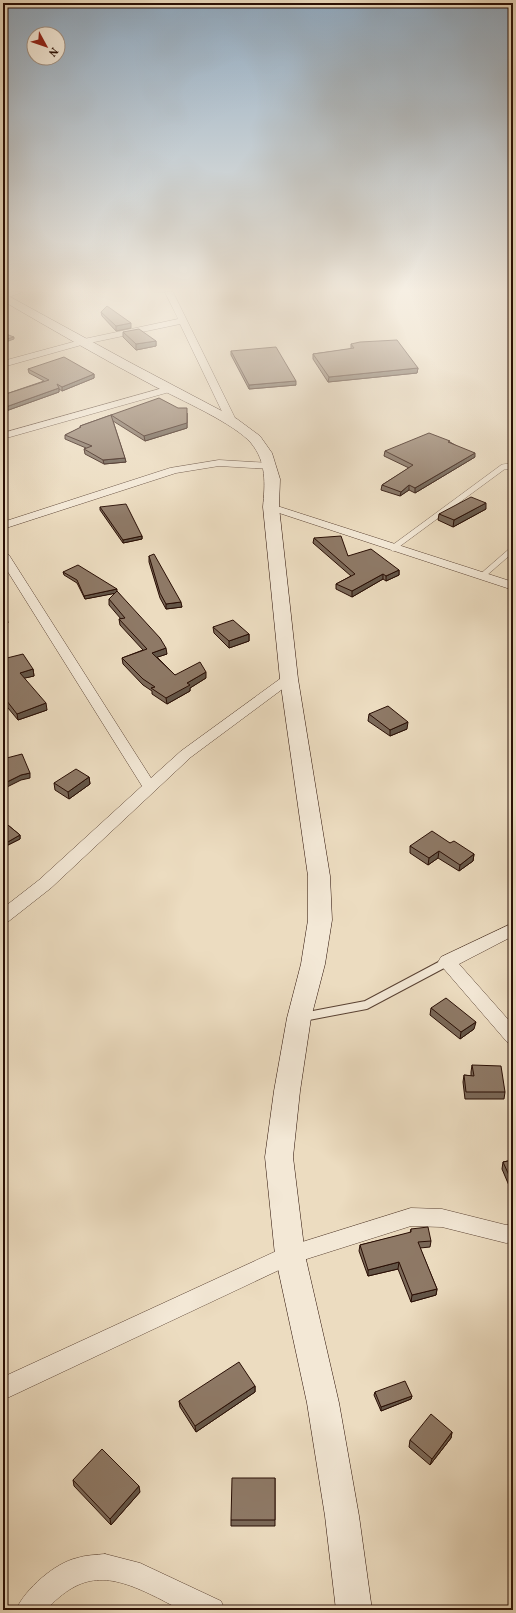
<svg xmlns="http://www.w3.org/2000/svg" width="516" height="1613" font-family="Vollkorn,serif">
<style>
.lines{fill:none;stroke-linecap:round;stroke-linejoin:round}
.lane-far1-casing{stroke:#5a4233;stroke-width:6}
.lane-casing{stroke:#5a4233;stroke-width:10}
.street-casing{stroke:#5a4233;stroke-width:1}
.secondary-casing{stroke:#290e04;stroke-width:1}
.lane-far1{stroke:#f3e8d6;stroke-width:5.5}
.lane{stroke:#f3e8d6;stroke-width:8}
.street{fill:#f3e8d6;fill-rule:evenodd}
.secondary{fill:#f3e8d6;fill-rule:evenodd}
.wall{fill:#7a6858;stroke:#290e04}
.shaded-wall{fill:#635547;stroke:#290e04}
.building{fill:#8e7966;stroke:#290e04}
</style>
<rect width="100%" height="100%" fill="#ecdcc0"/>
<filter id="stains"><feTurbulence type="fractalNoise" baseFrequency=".005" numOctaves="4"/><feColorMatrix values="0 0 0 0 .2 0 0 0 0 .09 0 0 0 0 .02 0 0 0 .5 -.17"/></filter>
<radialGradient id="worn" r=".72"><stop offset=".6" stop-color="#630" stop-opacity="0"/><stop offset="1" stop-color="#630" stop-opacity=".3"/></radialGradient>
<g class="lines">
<defs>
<g id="lane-far1">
<path d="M393 548 503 467 513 466"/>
<path d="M482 576 513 549"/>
</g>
<path id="lane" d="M303 1017 366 1005 447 962"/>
<g id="street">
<path d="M11 292H23L3 299V295Z"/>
<path d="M165 292H173L237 422 235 424 232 425 227 422 180 324 85 344 3 367V361L84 339 178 319Z"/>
<path d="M170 386 173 387V391L3 439V433Z"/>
<path d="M219 460 270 463 275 466 270 469 219 466 176 473 3 529V522L170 468Z"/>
<path d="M271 504 513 582V590L267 509 266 507 267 505Z"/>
<path d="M3 552 9 555 151 778 181 751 284 676H294L296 679 191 757 51 888 9 921 3 923V908L39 880 142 786 3 564Z"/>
<path d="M513 923V936L459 964 513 1025V1044L507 1042 438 962 441 957Z"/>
<path d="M411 1208 442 1209 506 1225 513 1224V1242L506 1243 442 1227 411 1226 294 1263 3 1400V1377L283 1248Z"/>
<path d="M105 1554 140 1563 221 1601 225 1610C212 1610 197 1612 185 1610 175 1608 163 1600 154 1596 109 1574 82 1571 46 1610H16C25 1589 55 1563 77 1558 86 1555 96 1555 105 1554Z"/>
</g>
<path id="secondary" d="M3 293 131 363 237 419 260 436 272 453 280 479 279 507 298 679 330 876 332 920 325 964 311 1018 300 1091 293 1157 305 1255 339 1403 359 1516 372 1610H336L325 1516 307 1403 275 1255 265 1157 274 1091 287 1018 301 964 308 920V876L280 679 263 507C265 484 267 462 251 443 235 424 179 399 154 386 103 359 53 330 3 301Z"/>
</defs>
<use href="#lane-far1" class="lane-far1-casing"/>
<use href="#lane" class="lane-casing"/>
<use href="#street" class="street-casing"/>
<use href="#secondary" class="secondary-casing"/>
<use href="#lane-far1" class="lane-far1"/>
<use href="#lane" class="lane"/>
<use href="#street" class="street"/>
<use href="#secondary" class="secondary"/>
</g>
<g class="wall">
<path d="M101 312 131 328 116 331 102 316Z"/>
<path d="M123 332 156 341V346L136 350 123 337Z"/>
<path d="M351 344 418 368 417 373 328 382 313 359V354L351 349Z"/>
<path d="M231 351 296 385 249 389 231 355Z"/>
<path d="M28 369 94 374V378L62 391 59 389V392L3 412V395L44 381 29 373Z"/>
<path d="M187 413V428L145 441 113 421 126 462 104 464 85 454 84 449 86 448 65 439V435L80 428V426L111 415Z"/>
<path d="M450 442 475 457 415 493 409 490 400 496 381 490 382 485 409 468 384 456 385 451Z"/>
<path d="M100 507 142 536V539L123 543 100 510Z"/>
<path d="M486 509 453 527 438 520 439 514Z"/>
<path d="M314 538 348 556 399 570V575L386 581 383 579 352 597 336 589V584L351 576 313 543Z"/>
<path d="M149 556 182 607 166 609 160 598 149 562Z"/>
<path d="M63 572 117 591 167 654 157 657 175 675 206 678 190 688V691L167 704 152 694V691L143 685 123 664 122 658 143 650 120 625 119 619H121L109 605V599L115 593 85 599 77 583 64 575Z"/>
<path d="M213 627 249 634V641L229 648 214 633Z"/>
<path d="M3 659 33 669 34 676 24 678 47 710 18 720 3 702Z"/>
<path d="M369 714 407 729 390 736 368 721Z"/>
<path d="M89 777 90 784 69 799 55 790 54 783Z"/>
<path d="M3 821 20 835V839L6 846 3 843Z"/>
<path d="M450 843 474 854 473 861 459 871 438 858 428 865 410 853V846Z"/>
<path d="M431 1008 474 1029 460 1039 430 1015Z"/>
<path d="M472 1065 505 1092 504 1099H465L463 1082 464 1075 471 1076V1072Z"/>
<path d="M513 1160V1195L502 1169 503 1162Z"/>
<path d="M411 1229 431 1241 430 1247 420 1248 437 1289 436 1295 411 1302 398 1269 368 1276 359 1251 360 1245 410 1233Z"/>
<path d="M255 1386V1392L196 1432 180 1407 179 1401Z"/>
<path d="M375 1392 412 1396 411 1399 381 1411 374 1395Z"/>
<path d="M452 1432 451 1438 430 1465 409 1447 410 1440Z"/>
<path d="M275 1478V1526H231V1520Z"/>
<path d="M73 1480 140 1492 111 1525 74 1486Z"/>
</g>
<g class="shaded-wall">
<path d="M131 323V328L116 331V326Z"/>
<path d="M14 337V339L3 343V340Z"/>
<path d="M156 341V346L136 350V344Z"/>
<path d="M418 368 417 373 328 382 329 377Z"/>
<path d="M94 374V378L62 391V387Z"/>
<path d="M296 381V385L249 389V385Z"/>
<path d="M59 388V392L3 412V408Z"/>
<path d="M187 413V428L145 441 144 436Z"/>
<path d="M475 453V457L415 493V488Z"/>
<path d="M125 458 126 462 104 464 103 460Z"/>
<path d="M409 485V490L400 496 401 492Z"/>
<path d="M486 503V509L453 527 454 520Z"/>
<path d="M142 536V539L123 543V540Z"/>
<path d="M399 570V575L386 581V576Z"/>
<path d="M383 574V579L352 597V591Z"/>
<path d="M117 589V593L85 599 84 596Z"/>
<path d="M181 602 182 607 166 609V604Z"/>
<path d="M7 617 8 623 3 625V619Z"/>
<path d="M249 634V641L229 648V641Z"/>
<path d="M166 648 167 654 152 659V653Z"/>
<path d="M33 669 34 676 21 679 20 673Z"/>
<path d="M206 672V678L190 688V691L167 704 166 698 187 683Z"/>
<path d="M46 703 47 710 18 720 17 714Z"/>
<path d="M408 722 407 729 390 736V730Z"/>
<path d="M30 773V778L21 780 3 789V784L21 775Z"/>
<path d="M89 777 90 784 69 799 68 792Z"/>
<path d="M20 835V839L6 846V843Z"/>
<path d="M439 851 438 858 428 865 429 858Z"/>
<path d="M474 854 473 861 459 871 460 865Z"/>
<path d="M476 1022 474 1029 460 1039 461 1032Z"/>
<path d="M399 1262 398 1269 368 1276V1270Z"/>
<path d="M437 1289 436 1295 411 1302 412 1295Z"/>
<path d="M255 1386V1392L196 1432 195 1426Z"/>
<path d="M412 1396 411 1399 381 1411V1407Z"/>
<path d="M452 1432 451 1438 430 1465 432 1459Z"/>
<path d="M139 1486 140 1492 111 1525 110 1519Z"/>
</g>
<g class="building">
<path d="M107 306 131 323 116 326 101 312Z"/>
<path d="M139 329 156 341 136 344 123 332Z"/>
<path d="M3 333 14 337 3 340Z"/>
<path d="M397 340 418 368 329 377 313 354 354 348 351 344 360 342Z"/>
<path d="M276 347 296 381 249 385 231 351Z"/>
<path d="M64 357 94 374 62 387 57 384 59 388 3 408V395L49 380 28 369Z"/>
<path d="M159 398 178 408H187V423L144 436 111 415Z"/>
<path d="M111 415 125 458 103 460 84 449 92 446 65 435 81 427 80 426Z"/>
<path d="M429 433 450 441 448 442 475 453 415 488 409 485 401 492 382 485 413 465 385 451Z"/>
<path d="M471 497 486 503 454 520 439 514Z"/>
<path d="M126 504 142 536 123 540 100 507Z"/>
<path d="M341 536 348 556 371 549 399 570 386 576 383 574 352 591 336 584 355 574 314 538Z"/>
<path d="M154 554 181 602 166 604 160 593 149 556Z"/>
<path d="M78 565 117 589 84 596 77 580 63 572Z"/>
<path d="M117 591 160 638 166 648 152 653 175 675 200 662 206 672 187 683 190 685 166 698 151 688 155 687 143 679 122 658 147 649 119 619 125 618 109 599Z"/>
<path d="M3 613 7 617 3 619Z"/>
<path d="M233 620 249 634 229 641 213 627Z"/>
<path d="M23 654 33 669 20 673 46 703 17 714 3 696V659Z"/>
<path d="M388 706 408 722 390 730 369 714Z"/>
<path d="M22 754 30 773 21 775 3 784V759Z"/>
<path d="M76 769 89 777 68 792 54 783Z"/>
<path d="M3 821 20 835 6 843 3 840Z"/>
<path d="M432 831 450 843 454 841 474 854 460 865 439 851 429 858 410 846Z"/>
<path d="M446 998 476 1022 461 1032 431 1008Z"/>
<path d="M472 1065 501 1066 505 1092H466L464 1075 474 1076Z"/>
<path d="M513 1160V1184L503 1162Z"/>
<path d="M428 1227 431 1241 418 1242 437 1289 412 1295 399 1262 368 1270 360 1245 411 1232V1229Z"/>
<path d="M239 1362 255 1386 195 1426 179 1401Z"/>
<path d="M405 1381 412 1396 381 1407 375 1392Z"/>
<path d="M431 1414 452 1432 432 1459 410 1440Z"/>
<path d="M102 1449 139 1486 110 1519 73 1480Z"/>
<path d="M232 1478H275V1520H231Z"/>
</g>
<linearGradient id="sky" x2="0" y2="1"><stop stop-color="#8fa8be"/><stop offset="0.56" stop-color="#f6efe3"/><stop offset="1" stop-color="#f6efe3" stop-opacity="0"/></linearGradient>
<rect width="516" height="518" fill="url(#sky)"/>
<rect width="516" height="1613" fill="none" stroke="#ecdcc0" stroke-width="16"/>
<rect x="4" y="4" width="508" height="1605" fill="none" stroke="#290e04" stroke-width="2"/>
<rect x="8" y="8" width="500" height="1597" fill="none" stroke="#290e04"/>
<g transform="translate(46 46) rotate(130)"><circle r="19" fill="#f3e8d6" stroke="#a29182"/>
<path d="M0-3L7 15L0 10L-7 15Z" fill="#8f2418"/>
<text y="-6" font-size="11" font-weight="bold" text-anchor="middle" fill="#290e04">N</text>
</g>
<rect width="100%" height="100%" filter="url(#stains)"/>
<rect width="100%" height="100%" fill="url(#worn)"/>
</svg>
